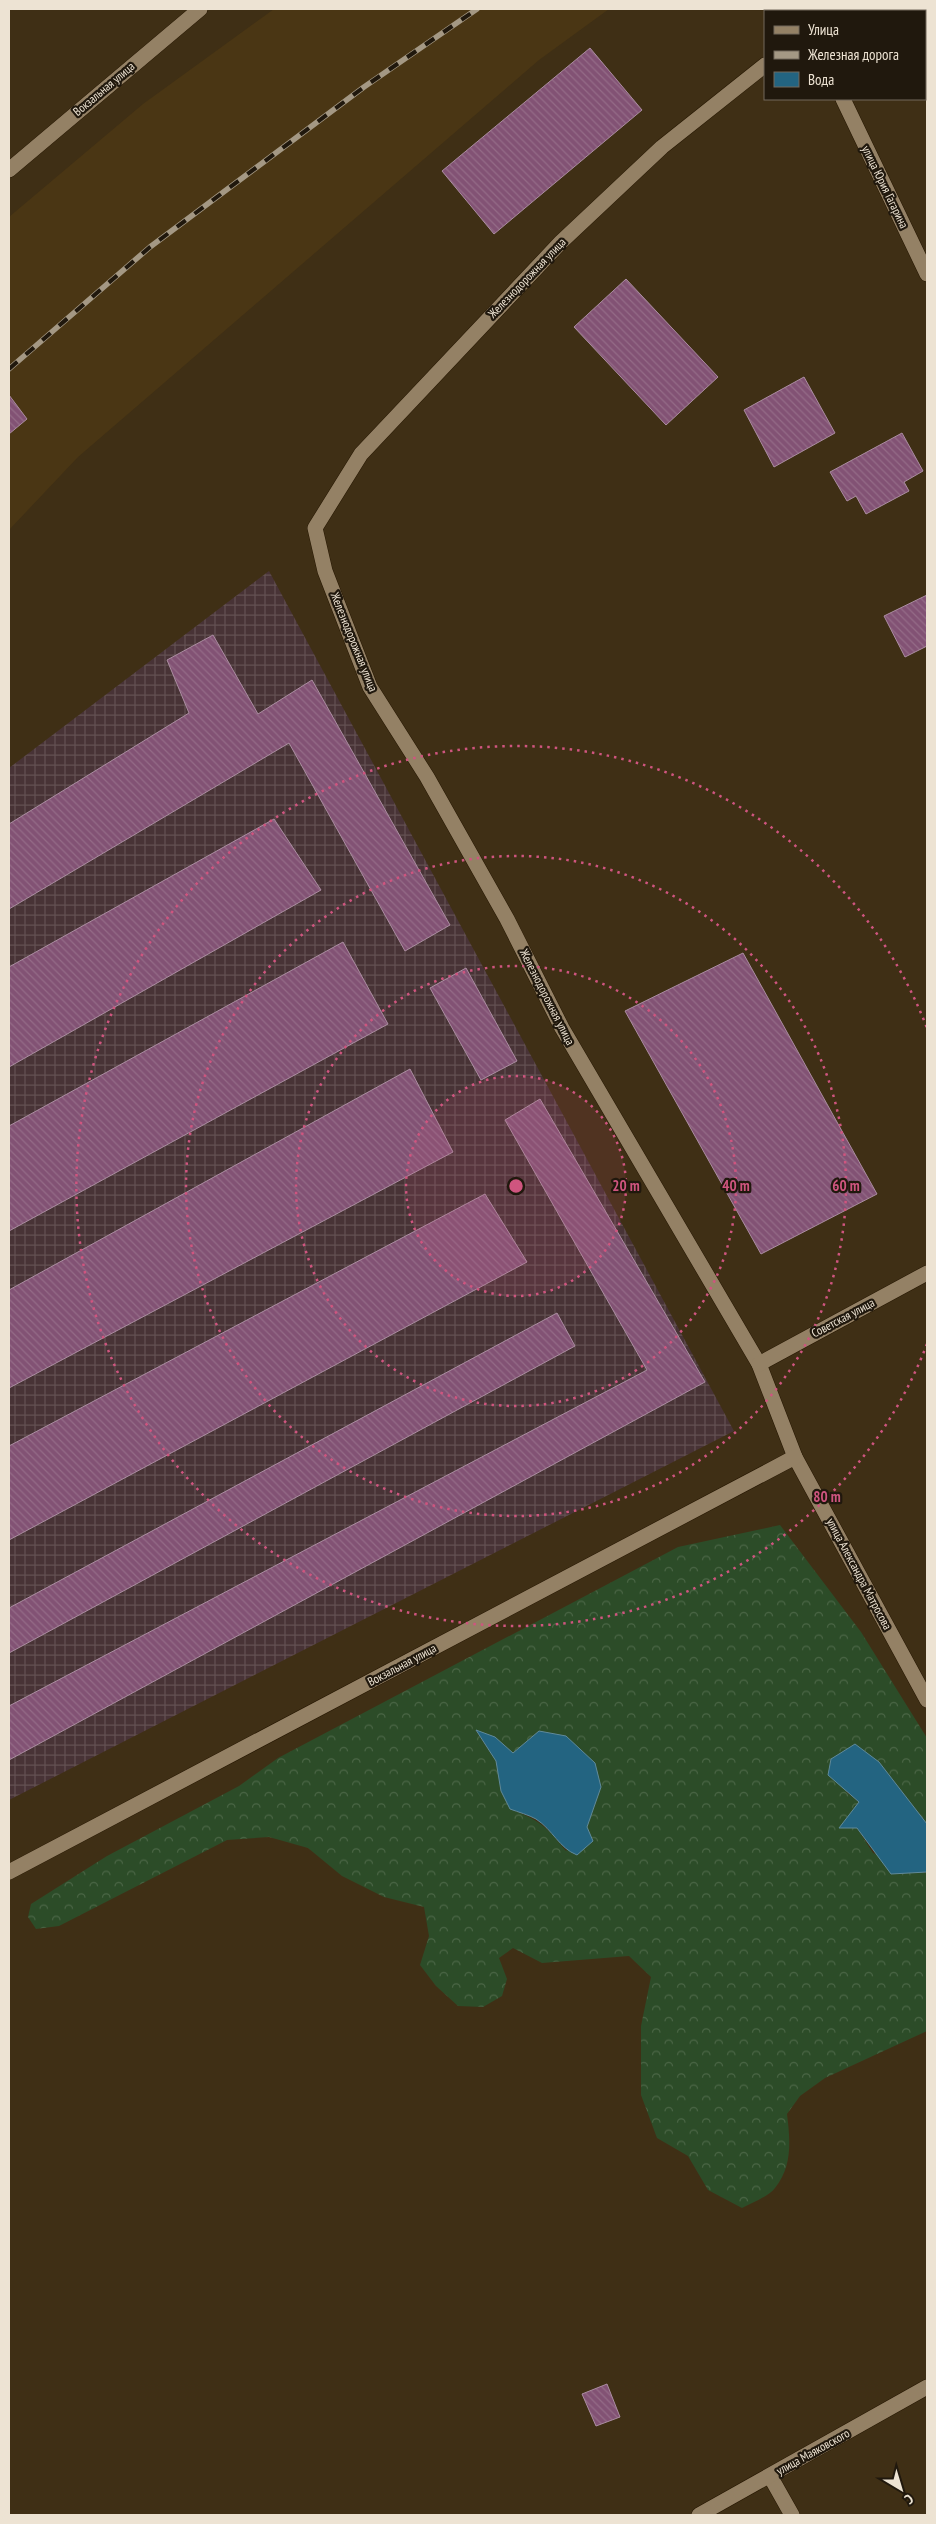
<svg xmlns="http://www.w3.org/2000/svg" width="936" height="2524" font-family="'PT Sans Narrow',sans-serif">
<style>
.industrial{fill:url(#industrial-grid)}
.built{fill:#4a3614}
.forest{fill:url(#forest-crowns);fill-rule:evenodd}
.water{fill:#236481;stroke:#608a9a}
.building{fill:url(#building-back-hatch);stroke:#ab8da1}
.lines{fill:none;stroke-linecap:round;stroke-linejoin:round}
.street-casing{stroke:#251600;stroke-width:16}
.secondary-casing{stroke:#251600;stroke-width:16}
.street{stroke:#948165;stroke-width:15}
.secondary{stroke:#948165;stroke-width:15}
.rail-casing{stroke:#a49884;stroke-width:5.5}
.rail{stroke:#20180d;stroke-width:4;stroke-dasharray:11;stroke-linecap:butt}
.ring{fill:none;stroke:#cf557f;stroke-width:2.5;stroke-dasharray:2.5 5}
.labels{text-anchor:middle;stroke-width:4.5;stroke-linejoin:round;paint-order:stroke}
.street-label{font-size:12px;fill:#ede3d3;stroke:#20180d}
.centre{fill:#cf557f;stroke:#20180d;stroke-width:2.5}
.ring-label{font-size:15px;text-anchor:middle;font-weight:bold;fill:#cf557f;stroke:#20180d;stroke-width:4.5;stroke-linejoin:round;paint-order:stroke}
</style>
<defs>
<pattern id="industrial-grid" width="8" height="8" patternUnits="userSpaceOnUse" patternTransform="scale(1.25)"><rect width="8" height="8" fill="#483336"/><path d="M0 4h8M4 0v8" fill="none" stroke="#635052"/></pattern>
<pattern id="forest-crowns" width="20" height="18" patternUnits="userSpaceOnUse" patternTransform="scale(1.25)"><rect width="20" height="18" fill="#2c4c28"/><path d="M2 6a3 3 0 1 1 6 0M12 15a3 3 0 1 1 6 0" fill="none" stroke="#4b6646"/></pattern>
<pattern id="building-back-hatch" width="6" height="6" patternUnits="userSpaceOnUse" patternTransform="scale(1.25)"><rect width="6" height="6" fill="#825274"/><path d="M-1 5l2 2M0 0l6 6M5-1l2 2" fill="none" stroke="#946b87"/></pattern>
</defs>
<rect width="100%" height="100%" fill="#3f2f15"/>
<path class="industrial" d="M269 571 734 1431 9 1800V768Z"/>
<path class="built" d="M274 9H609L539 60 78 457 9 530V217L143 104Z"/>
<path class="forest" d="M780 1525 861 1632 927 1738V1824L879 1762 846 1792 859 1802 840 1827 857 1828 873 1853 924 1873 927 1872V2031L825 2078 800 2096 787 2114C790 2139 793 2166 775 2188 769 2196 752 2203 742 2208L708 2190 688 2156 657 2138 641 2095V2026L651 1977 629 1956 542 1963 513 1948 499 1958 507 1979 502 1996 483 2007 458 2006 436 1986 420 1965 429 1936 424 1907 384 1897 342 1876 308 1848 269 1837 227 1840 59 1926 36 1929 28 1917 31 1904 107 1856 239 1786 278 1758 678 1547ZM476 1731 495 1737 513 1753 539 1731 601 1787 587 1827 566 1851C546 1826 541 1821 510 1809L501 1791 496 1761Z"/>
<g class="water">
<path d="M476 1730 495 1737 513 1753 539 1731 566 1736 595 1763 601 1787 587 1827 593 1841 577 1855C559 1848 553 1830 536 1819 529 1815 518 1812 510 1809L501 1791 496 1761Z"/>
<path d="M855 1744 879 1762 927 1824V1872L891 1874 857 1828H839L859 1802 828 1775 831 1759Z"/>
</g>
<g class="building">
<path d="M590 48 642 110 494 234 442 171Z"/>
<path d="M626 279 718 377 666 425 574 327Z"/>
<path d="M804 377 835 433 774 467 744 410Z"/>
<path d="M9 395 27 419 9 434Z"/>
<path d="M902 433 923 471 904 482 909 491 866 514 856 496 847 501 830 472Z"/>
<path d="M927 595V646L905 657 884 616Z"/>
<path d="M213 635 258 714 312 680 450 925 405 951 289 743 9 909V824L189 713 167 660Z"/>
<path d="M274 819 321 890 9 1067V967Z"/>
<path d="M343 942 388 1024 9 1231V1126Z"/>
<path d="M743 953 877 1194 761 1254 625 1011Z"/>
<path d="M466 968 517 1061 481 1080 430 988Z"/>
<path d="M410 1069 453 1152 9 1388V1290Z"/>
<path d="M540 1099 705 1382 9 1760V1706L647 1370 505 1120Z"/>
<path d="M485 1194 527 1262 9 1540V1446Z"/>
<path d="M557 1313 575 1346 9 1653V1608Z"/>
<path d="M607 2384 620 2417 596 2426 582 2394Z"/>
</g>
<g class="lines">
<defs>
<g id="street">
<path d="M765 65 662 147 561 242 361 454 315 528 325 571 370 687 427 777 507 919 562 1028 759 1364 795 1457 927 1700"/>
<path d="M9 170 200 9"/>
<path d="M759 1364 927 1273"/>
<path d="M9 1872 795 1457"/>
<path d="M770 2476 792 2515"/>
<path d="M699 2515 927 2387"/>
</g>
<g id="secondary">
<path d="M800 9 801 11"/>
<path d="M843 99 927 274"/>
</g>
</defs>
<use href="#street" class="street-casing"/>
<use href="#secondary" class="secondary-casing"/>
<use href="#street" class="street"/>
<use href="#secondary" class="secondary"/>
<defs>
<path id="rail" d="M9 369 150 247 364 87 477 9"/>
</defs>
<use href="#rail" class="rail-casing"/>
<use href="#rail" class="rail"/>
</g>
<circle cx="516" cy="1186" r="110" fill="#cf557f" fill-opacity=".12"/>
<g class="ring">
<circle cx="516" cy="1186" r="110"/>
<circle cx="516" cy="1186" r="220"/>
<circle cx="516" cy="1186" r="330"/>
<path d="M927 1344A440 440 0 1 1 927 1028"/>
</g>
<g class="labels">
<g class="street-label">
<text transform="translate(104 89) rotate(-40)" y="4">Вокзальная улица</text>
<text transform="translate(885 187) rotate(64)" y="4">улица Юрия Гагарина</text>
<text transform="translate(527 278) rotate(-46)" y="4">Железнодорожная улица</text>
<text transform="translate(354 642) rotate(68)" y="4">Железнодорожная улица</text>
<text transform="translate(547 997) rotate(63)" y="4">Железнодорожная улица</text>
<text transform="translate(843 1318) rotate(-28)" y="4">Советская улица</text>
<text transform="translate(859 1574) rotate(62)" y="4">улица Александра Матросова</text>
<text transform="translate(402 1665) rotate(-28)" y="4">Вокзальная улица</text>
<text transform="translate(813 2452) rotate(-29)" y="4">улица Маяковского</text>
</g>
</g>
<circle cx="516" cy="1186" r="8" class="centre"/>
<g class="ring-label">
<text x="626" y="1191">20 m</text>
<text x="736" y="1191">40 m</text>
<text x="846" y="1191">60 m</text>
<text x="827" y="1502">80 m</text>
</g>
<rect width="936" height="2524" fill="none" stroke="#ede3d3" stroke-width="20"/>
<rect x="764" y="10" width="162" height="90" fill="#20180d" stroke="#72695c"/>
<rect x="774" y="26" width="25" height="8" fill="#948165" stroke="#72695c"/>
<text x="808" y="35" font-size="15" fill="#ede3d3">Улица</text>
<rect x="774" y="51" width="25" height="8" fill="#a49884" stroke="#72695c"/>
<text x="808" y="60" font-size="15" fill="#ede3d3">Железная дорога</text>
<rect x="774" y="72" width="25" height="15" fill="#236481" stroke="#72695c"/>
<text x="808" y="85" font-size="15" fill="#ede3d3">Вода</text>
<g transform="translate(901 2489) rotate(142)" stroke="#20180d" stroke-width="4" paint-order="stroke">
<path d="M0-4L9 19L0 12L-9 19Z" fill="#ede3d3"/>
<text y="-8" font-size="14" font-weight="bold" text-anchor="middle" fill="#ede3d3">С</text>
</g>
</svg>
